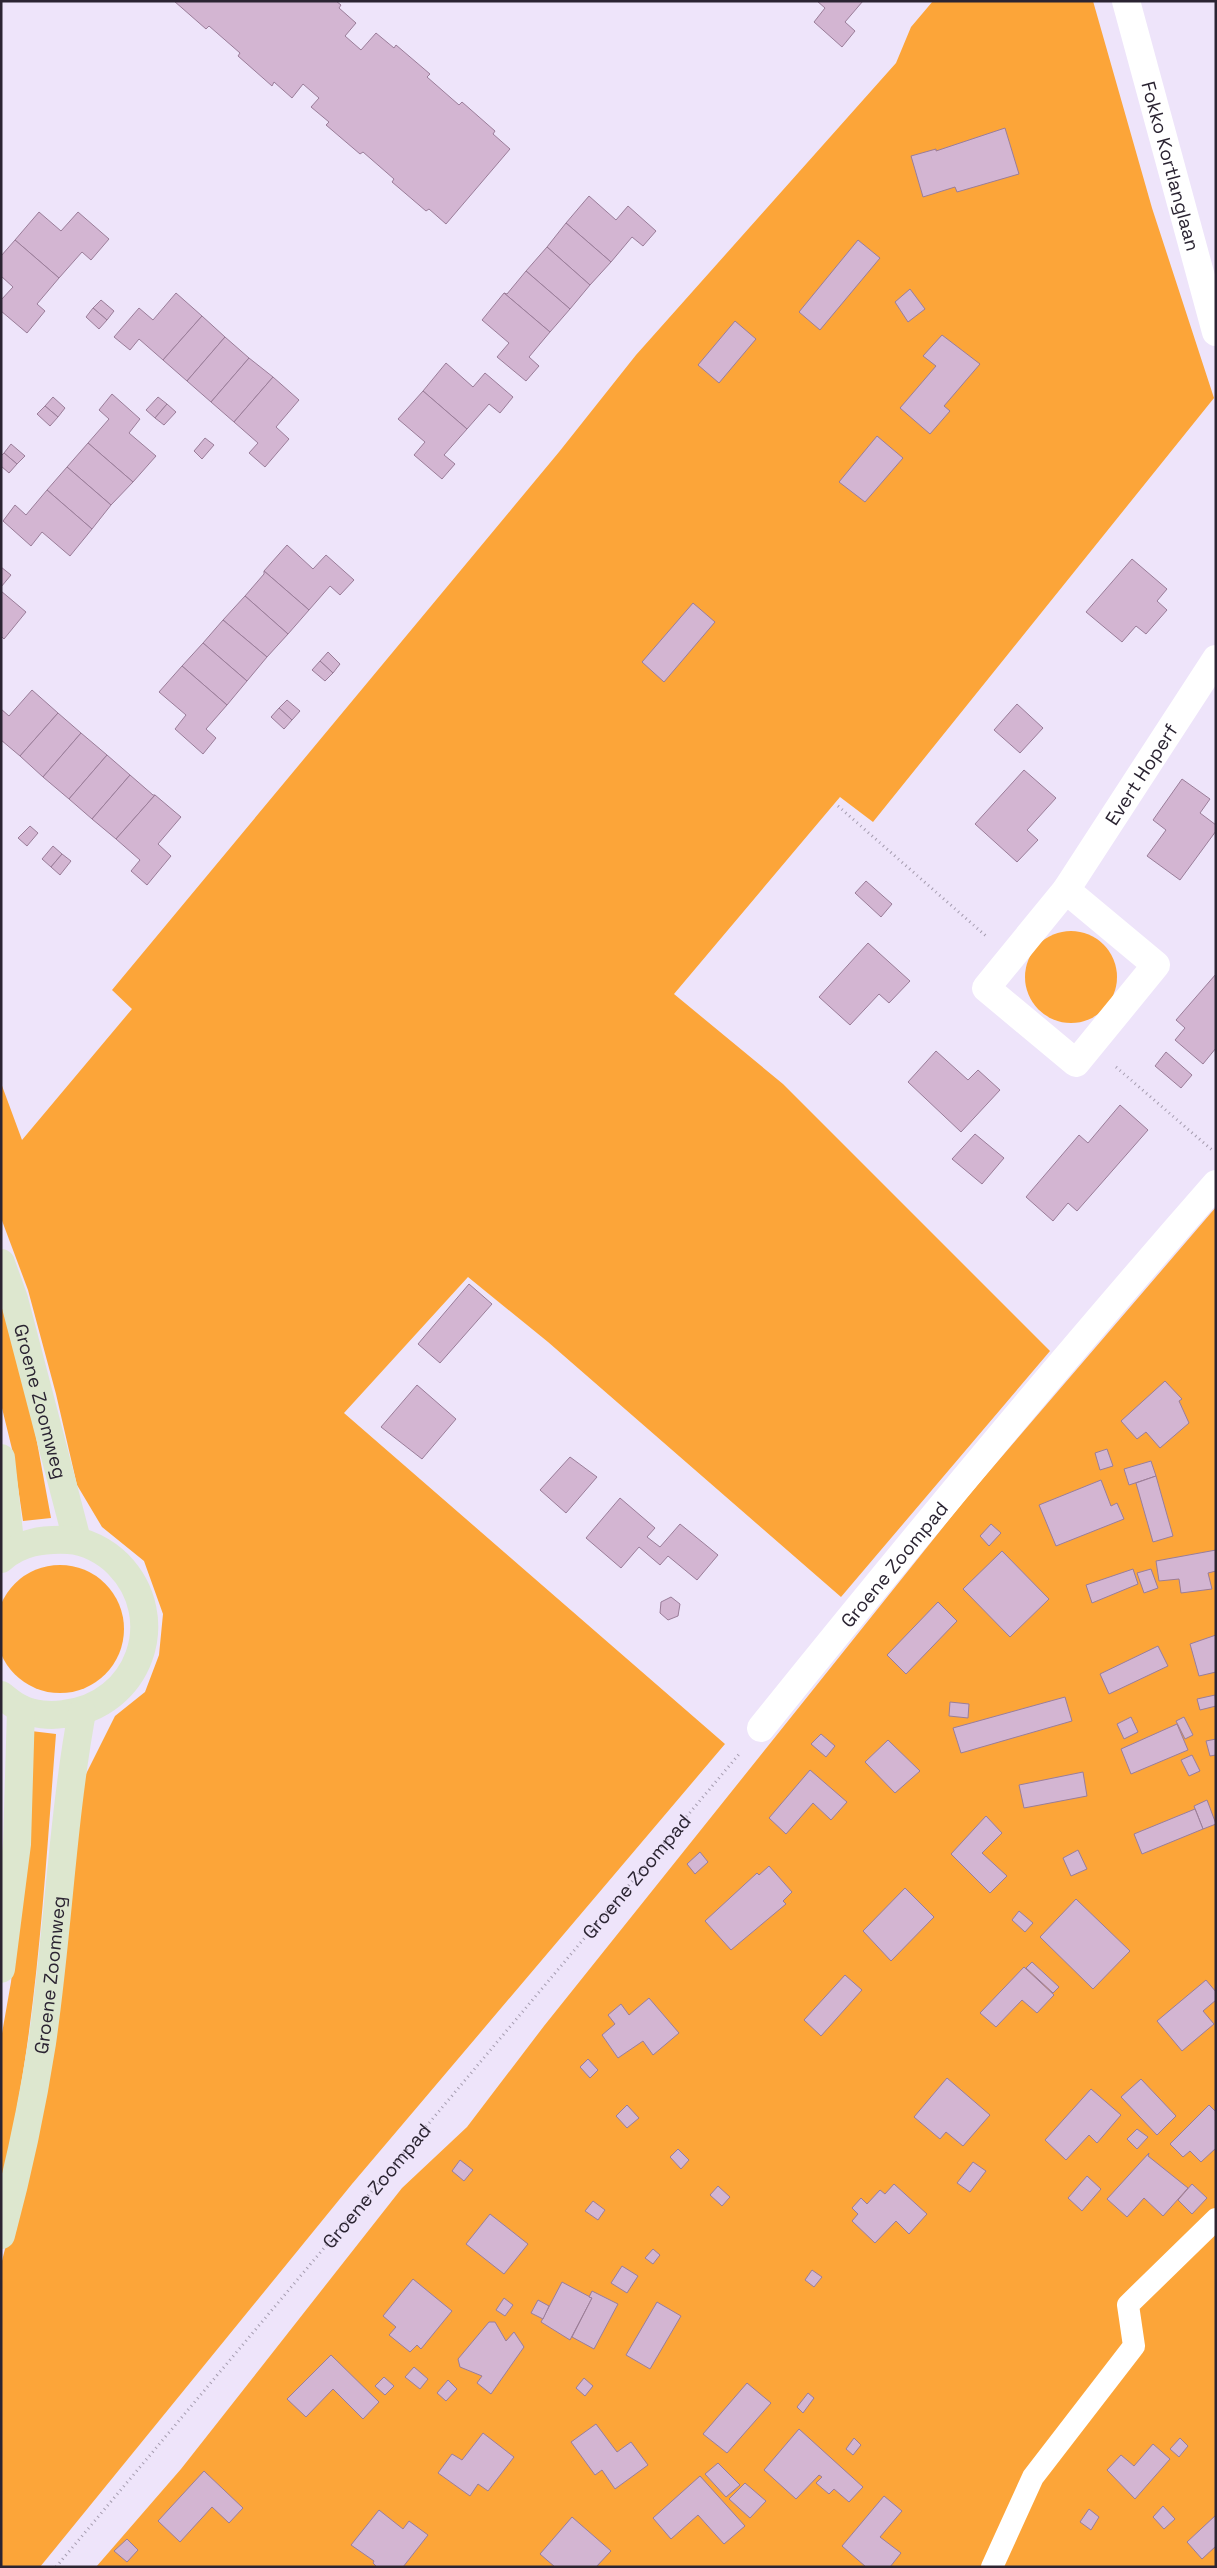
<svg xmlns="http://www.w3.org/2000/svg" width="1217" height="2568" font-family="'Space Grotesk',sans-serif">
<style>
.green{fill:#fca539}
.building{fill:#d3b5d2;stroke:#9a7d99}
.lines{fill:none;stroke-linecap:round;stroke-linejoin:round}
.path{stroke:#a69db0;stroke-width:3;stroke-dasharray:1 4;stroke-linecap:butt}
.service{stroke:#fff;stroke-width:22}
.minor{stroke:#fff;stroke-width:28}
.secondary{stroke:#dde7cf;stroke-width:28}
.labels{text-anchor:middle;stroke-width:4.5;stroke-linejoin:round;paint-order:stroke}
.street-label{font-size:19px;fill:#2b2432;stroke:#eee4fa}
</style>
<rect width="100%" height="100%" fill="#eee4fa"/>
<g class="green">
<path d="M933 1H1093L1152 208 1214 398 873 822 840 797 674 994 783 1084 1050 1351 841 1597 548 1342 468 1277 344 1413 725 1744 352 2184 40 2567H1V2265L52 2060 84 1778 115 1716 145 1692 159 1655 163 1614 144 1561 102 1527 77 1485 56 1394 28 1290 1 1218V1083L22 1140 132 1009 112 990 559 452 636 355 896 63 911 27Z"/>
<circle cx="1071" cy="977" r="46"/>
<path d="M1216 1207V2567H96L181 2469 402 2188 467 2127 544 2026 968 1496Z"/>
<path d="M1 1300 32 1415 51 1518 23 1521 13 1453 1 1404Z"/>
<circle cx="60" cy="1629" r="64"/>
<path d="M31 1731 56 1734C44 1885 37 2036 1 2183V2039L11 1982 27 1837Z"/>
</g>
<g class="building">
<path d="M174 1H336L341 5 339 8 356 23 345 36 361 50 376 33 394 48 396 45 430 74 427 77 459 105 462 102 495 131 493 134 510 149 446 224 429 209 426 211 392 182 394 179 363 152 360 154 326 125 329 122 311 107 319 98 303 84 292 98 274 82 272 86 238 56 240 53 209 26 206 29Z"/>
<path d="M817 1H863L845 22 855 31 842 47 814 22 825 8Z"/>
<path d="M1005 128 1019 174 957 192 955 187 923 197 911 156 936 149V151Z"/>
<path d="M589 196 616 220 628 206 656 231 643 246 632 237 611 262 566 223Z"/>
<path d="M39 212 61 231 78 212 109 239 91 260 82 252 59 278 15 240Z"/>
<path d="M566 223 611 262 590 285 547 247Z"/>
<path d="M15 240 59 278 37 304 45 311 27 333 1 311V300L13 287 1 276V256Z"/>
<path d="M858 240 880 258 820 330 799 312Z"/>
<path d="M547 247 590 285 570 309 526 271Z"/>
<path d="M526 271 570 309 550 332 504 293 507 294Z"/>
<path d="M910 289 925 309 908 322 895 302Z"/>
<path d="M176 293 202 316 163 360 139 339 130 350 114 337 139 308 153 320Z"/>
<path d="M504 293 550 332 529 357 539 366 526 381 497 357 509 343 482 320Z"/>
<path d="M101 300 114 311 107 320 93 308Z"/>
<path d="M93 308 107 320 99 329 86 317Z"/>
<path d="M202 316 225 337 187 381 163 360Z"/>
<path d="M735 321 756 339 719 383 698 365Z"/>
<path d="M942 335 980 364 944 406 950 411 930 434 900 408 936 366 923 356Z"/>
<path d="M225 337 249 358 211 402 187 381Z"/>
<path d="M249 358 273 377 234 422 211 402Z"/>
<path d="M446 363 473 387 485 373 513 397 500 413 489 404 467 429 423 391Z"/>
<path d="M273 377 299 400 276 427 289 439 265 467 249 453 258 443 234 422Z"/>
<path d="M423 391 467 429 444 455 455 464 442 479 414 455 425 442 398 419Z"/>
<path d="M112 394 140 419 129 433 156 456 133 482 88 443 109 419 99 410Z"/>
<path d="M53 397 65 408 58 417 45 406Z"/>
<path d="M158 397 167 404 155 418 146 410Z"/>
<path d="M167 404 176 412 164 425 155 418Z"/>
<path d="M45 406 58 417 50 426 37 414Z"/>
<path d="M877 436 903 458 865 502 839 482Z"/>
<path d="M205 438 214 445 202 459 194 451Z"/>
<path d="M88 443 133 482 111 505 67 467Z"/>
<path d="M11 444 25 456 17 464 4 453Z"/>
<path d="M4 453 17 464 9 473 1 466V456Z"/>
<path d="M67 467 111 505 92 529 47 490Z"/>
<path d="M47 490 92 529 70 556 42 532 31 546 3 521 15 505 26 515Z"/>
<path d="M287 545 313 569 326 555 354 580 340 595 330 586 309 610 264 571Z"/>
<path d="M1132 559 1167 589 1157 601 1167 610 1146 634 1136 626 1122 642 1086 612Z"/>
<path d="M1 567 11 575 1 587Z"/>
<path d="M264 571 309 610 288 634 245 596 264 574Z"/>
<path d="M1 591 26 612 4 639 1 636Z"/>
<path d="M245 596 288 634 267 657 223 620Z"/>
<path d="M693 603 715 622 664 682 642 662Z"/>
<path d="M223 620 267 657 247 681 203 643Z"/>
<path d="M203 643 247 681 227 705 182 666Z"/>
<path d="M328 652 340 664 333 673 320 661Z"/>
<path d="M320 661 333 673 325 681 312 670Z"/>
<path d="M182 666 227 705 206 729 216 738 203 754 175 729 186 715 159 692Z"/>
<path d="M32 690 58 713 20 756 1 740V709L9 716Z"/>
<path d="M287 700 300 711 292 720 279 708Z"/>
<path d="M1017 704 1043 728 1020 753 994 730Z"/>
<path d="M279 708 292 720 284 729 271 717Z"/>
<path d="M58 713 81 733 43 777 20 756Z"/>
<path d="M81 733 107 755 69 799 43 777Z"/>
<path d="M107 755 130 775 92 819 69 799Z"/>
<path d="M1024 770 1056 798 1027 830 1038 840 1017 862 975 824Z"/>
<path d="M130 775 153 795H155L116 839 92 819Z"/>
<path d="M1182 779 1210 799 1200 813 1216 825V831L1180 880 1147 856 1166 830 1153 820Z"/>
<path d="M155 795 181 817 158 844 171 856 147 885 131 871 140 860 116 839Z"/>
<path d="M30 826 38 833 27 846 18 838Z"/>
<path d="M53 846 62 854 51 867 42 859Z"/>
<path d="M62 854 71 861 60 875 51 867Z"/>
<path d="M866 881 892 904 881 917 855 893Z"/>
<path d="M868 943 910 981 889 1003 879 994 850 1025 819 997Z"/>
<path d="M1216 974V1048L1203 1064 1175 1040 1185 1028 1176 1020Z"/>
<path d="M936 1051 968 1080 978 1070 1000 1090 961 1132 908 1082Z"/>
<path d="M1166 1052 1192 1075 1181 1088 1155 1066Z"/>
<path d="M1120 1105 1148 1130 1077 1211 1068 1203 1053 1221 1026 1197 1079 1135 1088 1143Z"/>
<path d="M975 1134 1004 1158 982 1184 952 1159Z"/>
<path d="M469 1284 492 1304 440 1363 418 1344Z"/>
<path d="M1165 1381 1182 1399 1179 1401 1189 1423 1160 1448 1146 1432 1137 1439 1121 1421Z"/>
<path d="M417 1385 456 1419 422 1459 381 1427Z"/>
<path d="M1107 1449 1113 1466 1100 1470 1095 1453Z"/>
<path d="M570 1457 597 1477 566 1513 540 1490Z"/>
<path d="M1151 1461 1156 1476 1129 1485 1124 1469Z"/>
<path d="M1156 1476 1173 1536 1153 1542 1136 1483Z"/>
<path d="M1101 1480 1111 1506 1117 1503 1124 1519 1056 1546 1039 1505Z"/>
<path d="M620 1498 655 1528 647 1537 660 1547 680 1524 718 1555 697 1580 668 1556 660 1565 639 1547 621 1568 586 1538Z"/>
<path d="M991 1524 1001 1533 989 1546 980 1536Z"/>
<path d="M1216 1550V1571L1208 1573 1212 1589 1181 1593 1179 1579 1159 1581 1156 1561Z"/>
<path d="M1002 1551 1049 1599 1010 1637 963 1589Z"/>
<path d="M1133 1569 1138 1584 1092 1603 1086 1585Z"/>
<path d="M1151 1569 1158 1588 1144 1593 1137 1573Z"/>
<path d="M671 1597 680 1604 678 1616 668 1620 660 1613 661 1602Z"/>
<path d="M938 1602 957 1621 906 1674 887 1655Z"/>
<path d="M1216 1635V1672L1199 1676 1190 1644Z"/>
<path d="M1158 1646 1168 1666 1109 1694 1100 1674Z"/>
<path d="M1215 1695 1216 1706 1200 1710 1197 1699Z"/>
<path d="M1065 1697 1072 1721 961 1753 953 1728Z"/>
<path d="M950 1702 969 1704 968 1718 949 1716Z"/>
<path d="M1131 1717 1138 1732 1124 1739 1117 1724Z"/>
<path d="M1184 1717 1193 1735 1185 1739 1176 1721Z"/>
<path d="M1177 1724 1188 1750 1131 1774 1121 1749Z"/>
<path d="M821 1734 835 1746 826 1757 811 1744Z"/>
<path d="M1216 1739V1755L1210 1756 1206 1741Z"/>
<path d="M888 1740 920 1771 895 1793 865 1762Z"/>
<path d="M1192 1755 1200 1771 1189 1776 1181 1760Z"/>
<path d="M810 1770 847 1802 831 1820 813 1803 786 1834 769 1818Z"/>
<path d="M1083 1772 1087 1796 1024 1808 1019 1785Z"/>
<path d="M1207 1800 1216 1824 1203 1829 1194 1806Z"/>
<path d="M1195 1809 1203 1829 1142 1854 1134 1834Z"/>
<path d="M986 1816 1002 1833 982 1853 1007 1876 990 1893 951 1854Z"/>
<path d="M1078 1850 1087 1869 1071 1876 1063 1858Z"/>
<path d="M700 1852 708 1862 695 1874 687 1864Z"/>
<path d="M769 1866 792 1892 783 1901 786 1904 731 1950 705 1921 757 1873 759 1875Z"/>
<path d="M905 1888 934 1917 891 1961 863 1931Z"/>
<path d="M1076 1899 1130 1951 1093 1989 1040 1937Z"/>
<path d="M1019 1911 1033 1923 1025 1932 1012 1920Z"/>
<path d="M1032 1962 1059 1987 1053 1993 1026 1968Z"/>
<path d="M1024 1967 1054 1995 1037 2013 1022 2000 996 2027 980 2013Z"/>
<path d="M845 1975 862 1990 821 2036 804 2020Z"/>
<path d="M1206 1980 1216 1992V2000L1203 2011 1214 2024 1182 2051 1157 2021Z"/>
<path d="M649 1998 679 2033 653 2055 643 2041 618 2058 602 2035 615 2024 608 2015 621 2004 629 2015Z"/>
<path d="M588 2059 598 2070 590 2078 580 2067Z"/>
<path d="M947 2078 990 2115 963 2146 946 2132 940 2139 914 2117Z"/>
<path d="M1141 2079 1176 2116 1157 2135 1121 2097Z"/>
<path d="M1091 2089 1121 2115 1097 2143 1089 2135 1066 2160 1045 2140Z"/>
<path d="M627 2105 639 2118 627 2128 616 2116Z"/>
<path d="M1209 2105 1216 2112V2148L1201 2162 1190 2151 1183 2157 1170 2144Z"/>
<path d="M1137 2129 1148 2137 1137 2149 1127 2139Z"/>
<path d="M678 2149 689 2160 681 2169 670 2157Z"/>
<path d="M1149 2153 1148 2156 1188 2188 1163 2216 1144 2198 1127 2217 1107 2199Z"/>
<path d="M460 2160 473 2170 464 2181 452 2171Z"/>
<path d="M973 2162 986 2171 970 2192 957 2183Z"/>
<path d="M1087 2176 1101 2189 1082 2211 1068 2198Z"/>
<path d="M894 2184 927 2214 909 2234 896 2221 875 2243 852 2221 858 2214 852 2208 861 2198 867 2204 880 2190 885 2194Z"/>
<path d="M1192 2184 1207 2198 1192 2214 1178 2200Z"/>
<path d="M718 2186 730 2197 722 2206 710 2195Z"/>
<path d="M593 2201 605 2210 598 2220 585 2211Z"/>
<path d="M490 2214 528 2244 504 2274 466 2244Z"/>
<path d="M653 2249 660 2255 653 2264 645 2258Z"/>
<path d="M622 2266 638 2276 627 2293 611 2283Z"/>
<path d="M812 2270 822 2277 814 2287 805 2280Z"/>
<path d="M413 2279 452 2311 421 2349 417 2345 410 2352 389 2335 396 2327 383 2316Z"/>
<path d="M562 2282 592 2298 570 2340 541 2322Z"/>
<path d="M592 2291 618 2304 594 2349 572 2337 592 2298 589 2297Z"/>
<path d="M504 2298 513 2305 505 2316 496 2310Z"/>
<path d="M538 2300 549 2306 543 2319 531 2313Z"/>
<path d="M657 2302 681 2316 650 2369 626 2355Z"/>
<path d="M489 2322H495L506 2341 514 2332 524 2347 491 2394 477 2383 482 2376 460 2367 458 2359Z"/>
<path d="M331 2355 379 2402 363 2419 333 2389 306 2417 287 2399Z"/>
<path d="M414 2367 428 2379 420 2389 405 2377Z"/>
<path d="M384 2377 394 2386 385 2395 375 2386Z"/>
<path d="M584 2378 593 2386 585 2396 576 2388Z"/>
<path d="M448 2380 457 2389 446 2401 437 2393Z"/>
<path d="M747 2383 771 2403 727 2453 703 2434Z"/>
<path d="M808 2393 814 2398 803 2413 797 2407Z"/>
<path d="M596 2424 617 2452 631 2442 648 2465 615 2489 602 2470 595 2475 571 2442Z"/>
<path d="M799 2429 863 2487 849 2502 834 2489 829 2494 816 2483 822 2477 819 2475 796 2499 764 2470Z"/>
<path d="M483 2433 514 2457 488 2491 478 2484 470 2496 438 2473 452 2454 462 2460Z"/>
<path d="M854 2438 861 2445 853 2455 846 2449Z"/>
<path d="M1180 2438 1188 2446 1179 2457 1170 2449Z"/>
<path d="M1153 2444 1170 2459 1135 2499 1107 2470 1121 2455 1134 2466Z"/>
<path d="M718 2463 740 2485 726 2497 705 2474Z"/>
<path d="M204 2471 243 2508 229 2523 212 2507 180 2542 158 2521Z"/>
<path d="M700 2476 745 2526 724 2544 698 2515 671 2539 653 2518Z"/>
<path d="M745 2483 766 2501 750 2518 729 2499Z"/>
<path d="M884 2496 902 2511 880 2537 901 2553 890 2567H866L842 2546Z"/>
<path d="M1163 2506 1175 2519 1164 2529 1153 2517Z"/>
<path d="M1089 2509 1099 2517 1091 2530 1080 2522Z"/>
<path d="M379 2510 403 2529 409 2521 428 2535 403 2567H377L373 2563 374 2561 351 2545Z"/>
<path d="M1216 2515V2546L1202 2559 1187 2542Z"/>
<path d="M572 2517 611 2551 596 2567H555L540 2554Z"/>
<path d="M127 2539 138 2550 127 2562 114 2551Z"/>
</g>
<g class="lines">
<g class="path">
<path d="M838 806 986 936"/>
<path d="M1116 1067 1212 1150"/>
<path id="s1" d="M56 2567 740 1753"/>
</g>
<path class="service" d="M992 2567 1033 2477 1134 2346 1128 2305 1216 2219"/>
<g class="minor">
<path id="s2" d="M1126 1 1216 332"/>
<path d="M1066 890 1156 965 1076 1063 986 988Z"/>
<path id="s3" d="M1066 890 1216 659"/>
<path id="s4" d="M761 1728C909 1544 1060 1362 1216 1184"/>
</g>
<g class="secondary">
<path id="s5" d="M1 1263 14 1299 77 1540"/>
<path d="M1 1458 11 1551"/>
<path d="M1 1559C20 1542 43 1539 68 1540 86 1541 105 1551 118 1564 171 1618 139 1706 64 1714 51 1716 33 1715 20 1708 13 1705 7 1699 1 1695"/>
<path d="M1 1969 17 1844 21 1709"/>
<path id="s6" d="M1 2235C18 2172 32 2107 42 2043 58 1933 62 1822 82 1712"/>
</g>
</g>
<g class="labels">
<g class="street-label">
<text dy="7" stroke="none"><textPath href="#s2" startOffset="171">Fokko Kortlanglaan</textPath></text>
<text dy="7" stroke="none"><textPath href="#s3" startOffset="138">Evert Hoperf</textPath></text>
<text dy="7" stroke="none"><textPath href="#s5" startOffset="144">Groene Zoomweg</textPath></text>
<text dy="7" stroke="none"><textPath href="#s4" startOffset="211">Groene Zoompad</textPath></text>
<text dy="7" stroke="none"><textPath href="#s1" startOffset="902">Groene Zoompad</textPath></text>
<text dy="7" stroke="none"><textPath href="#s6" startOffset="265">Groene Zoomweg</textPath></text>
<text dy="7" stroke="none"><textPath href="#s1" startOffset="498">Groene Zoompad</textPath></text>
</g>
</g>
<rect width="1217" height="2568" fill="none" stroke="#2b2432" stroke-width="5"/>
</svg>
